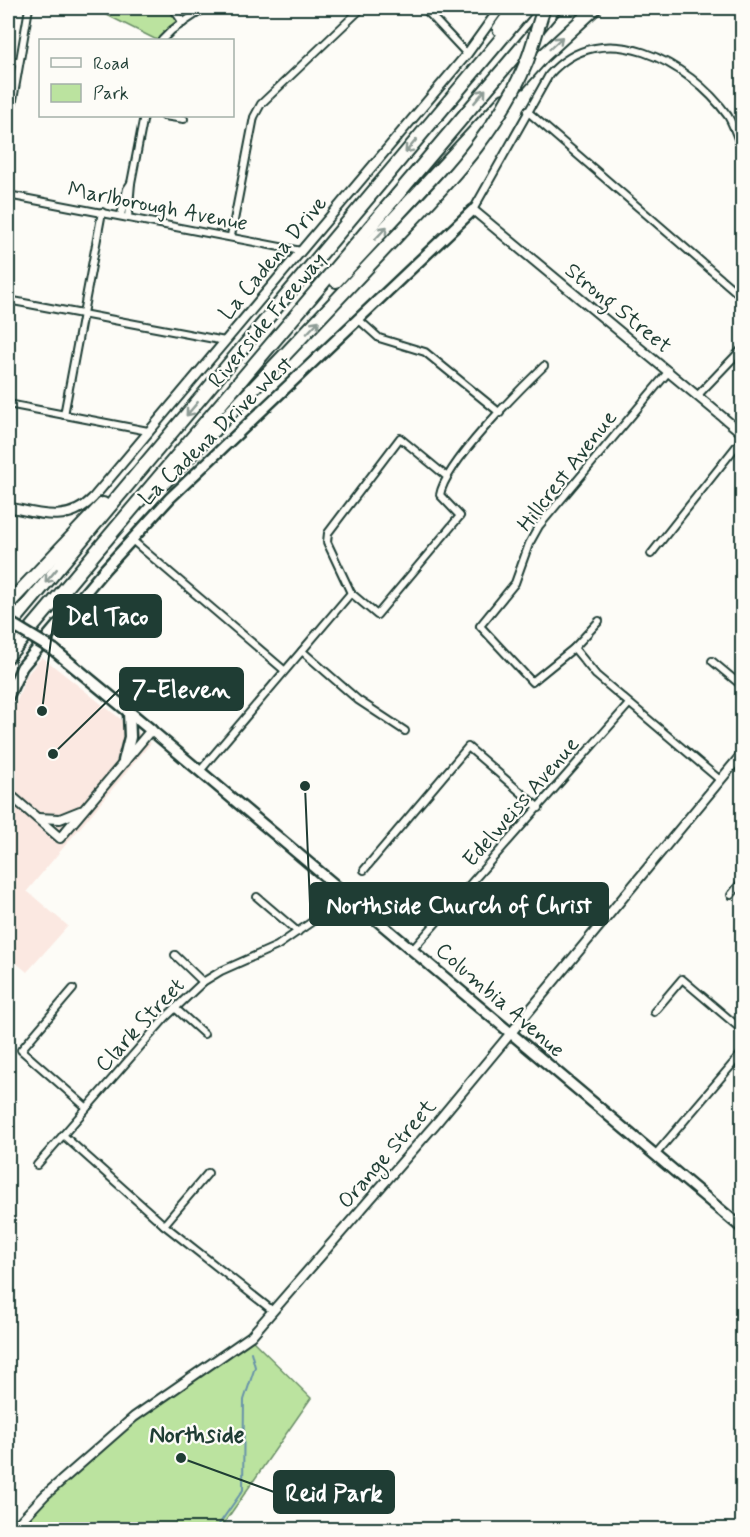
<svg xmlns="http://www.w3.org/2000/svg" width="750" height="1537" font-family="Mynerve,sans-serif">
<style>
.built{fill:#fbe8e1}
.green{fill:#bbe39f;stroke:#6d906a;stroke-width:1.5}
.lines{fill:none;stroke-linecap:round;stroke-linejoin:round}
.stream{stroke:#6893a9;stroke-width:2}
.minor-casing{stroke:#1f3d34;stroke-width:10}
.tertiary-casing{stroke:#1f3d34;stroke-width:12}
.secondary-casing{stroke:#1f3d34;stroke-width:14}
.primary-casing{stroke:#1f3d34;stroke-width:15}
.motorway-casing{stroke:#1f3d34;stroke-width:16}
.minor{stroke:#fdfcf7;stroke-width:6}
.tertiary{stroke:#fdfcf7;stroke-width:8}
.secondary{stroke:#fdfcf7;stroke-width:9}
.primary{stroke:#fdfcf7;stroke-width:10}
.motorway{stroke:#fdfcf7;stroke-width:12}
.primary-bridge-casing{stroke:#1f3d34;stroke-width:15;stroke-linecap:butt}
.motorway-bridge-casing{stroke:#1f3d34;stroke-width:16;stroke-linecap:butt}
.primary-bridge{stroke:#fdfcf7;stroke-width:10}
.motorway-bridge{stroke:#fdfcf7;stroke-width:12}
.oneway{stroke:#8e9c96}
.labels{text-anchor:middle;stroke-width:4.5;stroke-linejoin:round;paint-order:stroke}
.street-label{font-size:22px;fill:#1f3d34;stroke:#fdfcf7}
.neighbourhood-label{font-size:24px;font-weight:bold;fill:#1f3d34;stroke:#fdfcf7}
.leader{fill:none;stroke:#1f3d34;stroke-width:2}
.callout-dot{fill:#1f3d34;stroke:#fdfcf7;stroke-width:2}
.callout{fill:#1f3d34;stroke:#1f3d34;stroke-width:2}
.callout-label{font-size:24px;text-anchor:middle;font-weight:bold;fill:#fff}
</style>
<rect width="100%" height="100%" fill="#fdfcf7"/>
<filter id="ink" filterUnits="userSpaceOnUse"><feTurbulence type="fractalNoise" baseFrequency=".0167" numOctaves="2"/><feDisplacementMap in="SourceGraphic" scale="12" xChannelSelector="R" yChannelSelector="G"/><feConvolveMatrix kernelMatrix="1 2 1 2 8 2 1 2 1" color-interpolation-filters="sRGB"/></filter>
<g filter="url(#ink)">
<path class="built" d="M42 657 151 743 27 891 68 926 27 972 8 956V725L26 676Z"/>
<g class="green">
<path d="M93 8H169L177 20 157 40Z"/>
<path d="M251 1339 311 1398 220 1529 15 1530C83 1454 168 1397 251 1339Z"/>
</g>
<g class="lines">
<path class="stream" d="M215 1530 243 1490 244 1400 255 1367 251 1352"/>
<defs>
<g id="minor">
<path d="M173 8 183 23"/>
<path d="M424 8 467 54"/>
<path d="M162 40 172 30 205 8"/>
<path d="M8 60 19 62"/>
<path d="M527 111 742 297"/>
<path d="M164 116 184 119"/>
<path d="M8 129 29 8"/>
<path d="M8 195 301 251"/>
<path d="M473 210 549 75C602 14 689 62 728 116 734 126 738 139 742 150"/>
<path d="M121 215 127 189 131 183"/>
<path d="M128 217 131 183 144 116"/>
<path d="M231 236 254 117 261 104 362 8"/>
<path d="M8 300 225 341"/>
<path d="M358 319 379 338 425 352 500 413"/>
<path d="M698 395 742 349"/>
<path d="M8 404 148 431"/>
<path d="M64 415 102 212"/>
<path d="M446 476 400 438 328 533 327 542 351 593 377 615 460 516 440 495C445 464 519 390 544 366"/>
<path d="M132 540 284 670"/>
<path d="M651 554 742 439"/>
<path d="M599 621 574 648 532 682 480 626 515 583 529 544 539 526 669 371"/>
<path d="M574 648 596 675 720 780"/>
<path d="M302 651 358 700 405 731"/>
<path d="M712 661 742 686"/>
<path d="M200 771 351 593"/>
<path d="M364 870 468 747 539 808"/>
<path d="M731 895 742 881"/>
<path d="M257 897 298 932"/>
<path d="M413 949 629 704"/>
<path d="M175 955 203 982"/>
<path d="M73 989 21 1050 86 1107"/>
<path d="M175 1008 204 1034"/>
<path d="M654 1012 682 979 742 1030"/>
<path d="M63 1135 164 1225 273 1311"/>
<path d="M655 1155 742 1053"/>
<path d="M37 1165 166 1017 203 982 221 971 277 946 349 896"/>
<path d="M164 1225 208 1173"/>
</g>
<g id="tertiary">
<path d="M473 210 742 433"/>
<path d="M8 507C40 514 68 524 93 498L467 54 500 8"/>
<path d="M8 793 60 838 151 730"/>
<path d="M37 818 60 819 80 811"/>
<path d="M12 1530 45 1495 134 1417 251 1336 438 1121 742 754"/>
</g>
<g id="secondary">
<path d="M8 697 22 667 105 569 170 498 473 210"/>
<path d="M151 730C349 895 544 1063 742 1228"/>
</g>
<g id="primary">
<path d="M54 650 151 730"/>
<path d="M124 761 130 737 129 712"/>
</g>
<g id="motorway">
<path d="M499 29 514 8"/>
<path d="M519 83 544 55 595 8"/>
<path d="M336 281 504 100"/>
<path d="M164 483 410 222"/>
<path d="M8 604 103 504"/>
<path d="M8 628 527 8"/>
<path d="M8 656 555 8"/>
</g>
</defs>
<use href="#minor" class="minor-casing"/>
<use href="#tertiary" class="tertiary-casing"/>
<use href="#secondary" class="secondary-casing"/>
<use href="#primary" class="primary-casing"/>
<use href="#motorway" class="motorway-casing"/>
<use href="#minor" class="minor"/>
<use href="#tertiary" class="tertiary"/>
<use href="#secondary" class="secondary"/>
<use href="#primary" class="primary"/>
<use href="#motorway" class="motorway"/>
<defs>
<path id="primary-bridge" d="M8 622 54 650"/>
<path id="motorway-bridge" d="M410 222C456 174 502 123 527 61 534 43 538 25 544 8"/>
</defs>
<use href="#primary-bridge" class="primary-bridge-casing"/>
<use href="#motorway-bridge" class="motorway-bridge-casing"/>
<use href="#primary-bridge" class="primary-bridge"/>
<use href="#motorway-bridge" class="motorway-bridge"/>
</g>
<defs><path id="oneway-shaft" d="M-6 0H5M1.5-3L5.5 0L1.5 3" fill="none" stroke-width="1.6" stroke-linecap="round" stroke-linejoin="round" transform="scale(1.5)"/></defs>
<g class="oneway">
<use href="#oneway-shaft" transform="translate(556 43) rotate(-44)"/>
<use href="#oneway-shaft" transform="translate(480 96) rotate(-50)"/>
<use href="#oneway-shaft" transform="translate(411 146) rotate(130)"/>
<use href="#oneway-shaft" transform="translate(381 233) rotate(-47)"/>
<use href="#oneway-shaft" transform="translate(313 327) rotate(-47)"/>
<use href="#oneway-shaft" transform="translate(192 409) rotate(130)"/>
<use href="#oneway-shaft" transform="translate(51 576) rotate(130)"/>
</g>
</g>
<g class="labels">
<g class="street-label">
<text transform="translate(158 205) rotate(11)" y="8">Marlborough Avenue</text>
<text transform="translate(272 257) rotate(-50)" y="8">La Cadena Drive</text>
<text transform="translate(619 307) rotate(39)" y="8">Strong Street</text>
<text transform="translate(266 319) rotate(-50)" y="8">Riverside Freeway</text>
<text transform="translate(215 430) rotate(-44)" y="8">La Cadena Drive West</text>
<text transform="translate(566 470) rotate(-52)" y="8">Hillcrest Avenue</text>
<text transform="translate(520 801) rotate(-49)" y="8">Edelweiss Avenue</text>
<text transform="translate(501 999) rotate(41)" y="8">Columbia Avenue</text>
<text transform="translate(139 1024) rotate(-47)" y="8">Clark Street</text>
<text transform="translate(386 1153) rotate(-49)" y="8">Orange Street</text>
</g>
<g class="neighbourhood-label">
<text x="197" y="1442">Northside</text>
</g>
</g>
<path class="leader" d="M42 711L54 616M53 754L120 689M305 786L310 904M181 1458L274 1492"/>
<g class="callout-dot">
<circle cx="42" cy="711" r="6"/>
<circle cx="53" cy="754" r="6"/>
<circle cx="305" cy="786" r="6"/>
<circle cx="181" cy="1458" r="6"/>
</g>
<g class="callout">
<rect x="54" y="595" width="107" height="42" rx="6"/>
<rect x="120" y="668" width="123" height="42" rx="6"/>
<rect x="310" y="883" width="298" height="42" rx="6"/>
<rect x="274" y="1471" width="120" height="42" rx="6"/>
</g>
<g class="callout-label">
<text x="107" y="624">Del Taco</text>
<text x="181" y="697">7-Eleven</text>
<text x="459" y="913">Northside Church of Christ</text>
<text x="334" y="1501">Reid Park</text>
</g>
<rect width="750" height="1537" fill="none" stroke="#fdfcf7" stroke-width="30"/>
<rect x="15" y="15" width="720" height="1507" fill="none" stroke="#1f3d34" stroke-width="2" filter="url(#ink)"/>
<rect x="39" y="39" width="195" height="78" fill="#fdfcf7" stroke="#a4b0a9" stroke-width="1.5"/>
<rect x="51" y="58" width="30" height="9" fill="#fdfcf7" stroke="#a4b0a9" stroke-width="1.5"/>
<text x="93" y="69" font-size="18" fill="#1f3d34">Road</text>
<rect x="51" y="84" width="30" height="18" fill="#bbe39f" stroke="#a4b0a9" stroke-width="1.5"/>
<text x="93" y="99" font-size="18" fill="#1f3d34">Park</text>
</svg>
